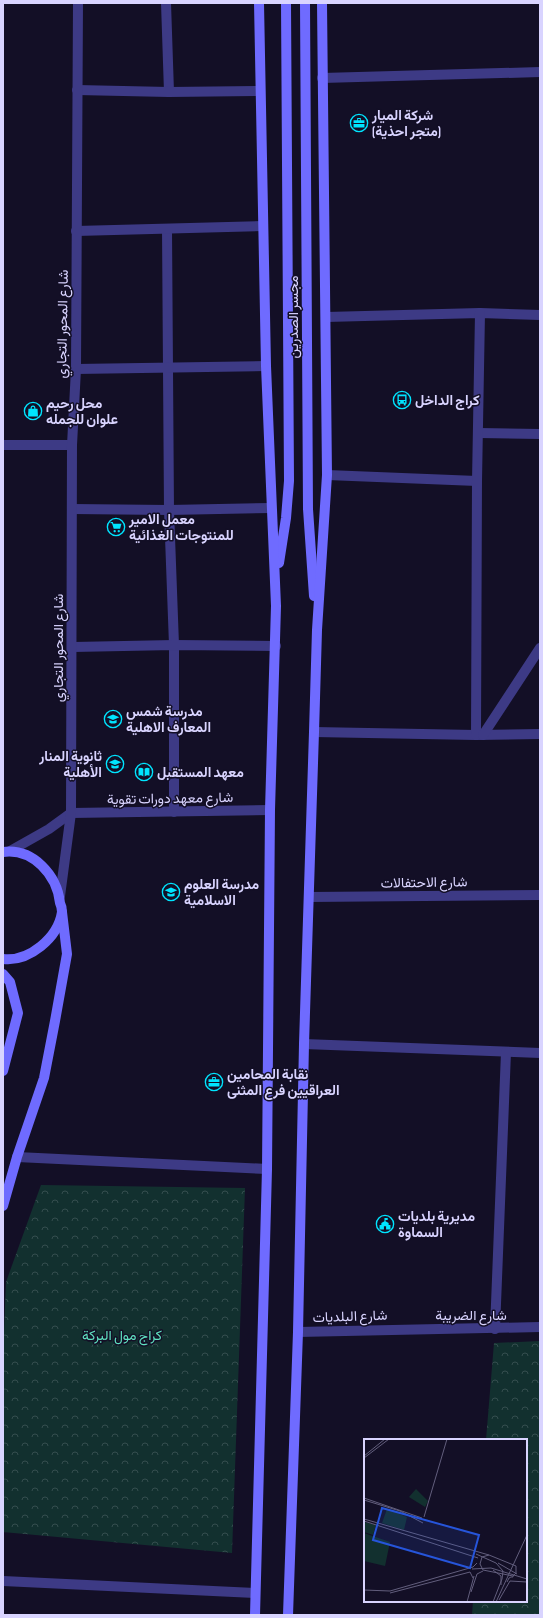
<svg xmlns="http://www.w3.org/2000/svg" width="543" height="1618" font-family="'Sofia Sans Condensed',Vazirmatn,sans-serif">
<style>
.park{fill:url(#park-crowns)}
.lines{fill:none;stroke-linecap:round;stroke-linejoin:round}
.street{stroke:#3d3a85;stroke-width:10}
.secondary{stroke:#6f6bff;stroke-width:10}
.labels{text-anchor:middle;stroke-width:3;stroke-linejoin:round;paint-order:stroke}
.poi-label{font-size:14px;font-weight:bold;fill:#d9d4ff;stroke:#130f26;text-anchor:start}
.street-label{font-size:14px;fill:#d9d4ff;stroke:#130f26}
.park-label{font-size:14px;fill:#5fe0c0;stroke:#130f26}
.inset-road{fill:none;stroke:#625e7d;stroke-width:1}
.view{fill:#2655da;fill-opacity:0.15;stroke:#2655da;stroke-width:2}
.inset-edge{fill:none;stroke:#d9d4ff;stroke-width:2}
</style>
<defs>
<pattern id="park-crowns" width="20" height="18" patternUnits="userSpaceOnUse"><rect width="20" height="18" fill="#12302f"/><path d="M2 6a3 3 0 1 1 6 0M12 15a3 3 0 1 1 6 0" fill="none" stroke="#344d4e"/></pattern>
</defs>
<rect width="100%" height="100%" fill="#130f26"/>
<g class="park">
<path d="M41 1185 245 1188 232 1553 3 1532V1356L6 1282Z"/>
<path d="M540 1341V1615H472L473 1601H526V1440H486L494 1343Z"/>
</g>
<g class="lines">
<g class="street">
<path d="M166 3 169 92"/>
<path d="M322 78 540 72"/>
<path d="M77 90 169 92 259 91"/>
<path d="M167 229 169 510 174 645V812"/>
<path d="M76 231 262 226"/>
<path d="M326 317 480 313 540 315"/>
<path d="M76 369 266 366"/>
<path d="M479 433 540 434"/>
<path d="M3 445H72"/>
<path d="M327 475 477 481"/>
<path d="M72 509 169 510 271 508"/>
<path d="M73 647 174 645 276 646"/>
<path d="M314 732 476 735 540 734"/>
<path d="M476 735 477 481 480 313"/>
<path d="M483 735 540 648"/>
<path d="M71 813 270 810"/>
<path d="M10 851 49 829 71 813"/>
<path d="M60 896 71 813 72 445 76 369 78 3"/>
<path d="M309 897 540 895"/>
<path d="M304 1044 540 1053"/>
<path d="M17 1157 267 1169"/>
<path d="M495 1329 506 1052"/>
<path d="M298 1332 540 1327"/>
<path d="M3 1581 255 1593"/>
</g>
<g class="secondary">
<path d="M305 3 308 509 314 596"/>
<path d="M279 563 286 518 289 481 286 3"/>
<path d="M3 852C33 848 57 875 60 903 61 905 62 909 62 912 58 938 29 962 3 959"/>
<path d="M3 974 10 982 18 1013 3 1071"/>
<path d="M3 1206 17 1157 44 1078 55 1021 67 954 62 912"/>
<path d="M255 1615 267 1169 270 810 276 606 266 366 259 3"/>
<path d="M288 1615 298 1332 304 1044 314 732 317 630 327 475 322 3"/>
</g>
</g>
<defs>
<symbol id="office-ring" viewBox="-11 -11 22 22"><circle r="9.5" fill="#130f26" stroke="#00e5ff" stroke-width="1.5"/><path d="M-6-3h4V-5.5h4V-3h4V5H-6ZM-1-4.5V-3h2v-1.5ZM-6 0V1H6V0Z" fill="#00e5ff"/></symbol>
<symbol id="bus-ring" viewBox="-11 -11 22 22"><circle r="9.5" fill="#130f26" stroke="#00e5ff" stroke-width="1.5"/><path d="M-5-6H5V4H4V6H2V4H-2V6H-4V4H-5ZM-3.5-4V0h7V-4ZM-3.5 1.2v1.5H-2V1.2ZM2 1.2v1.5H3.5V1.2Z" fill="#00e5ff"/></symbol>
<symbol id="shop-ring" viewBox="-11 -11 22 22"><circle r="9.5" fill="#130f26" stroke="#00e5ff" stroke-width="1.5"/><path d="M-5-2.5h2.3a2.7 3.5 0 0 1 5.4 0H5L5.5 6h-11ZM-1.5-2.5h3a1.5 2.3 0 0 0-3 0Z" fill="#00e5ff"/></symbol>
<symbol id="supermarket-ring" viewBox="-11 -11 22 22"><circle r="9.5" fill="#130f26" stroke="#00e5ff" stroke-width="1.5"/><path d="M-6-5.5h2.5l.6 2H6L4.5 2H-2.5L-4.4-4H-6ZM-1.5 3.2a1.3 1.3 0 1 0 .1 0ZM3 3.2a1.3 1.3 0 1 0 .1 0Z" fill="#00e5ff"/></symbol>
<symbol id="school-ring" viewBox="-11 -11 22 22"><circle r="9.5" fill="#130f26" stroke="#00e5ff" stroke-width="1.5"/><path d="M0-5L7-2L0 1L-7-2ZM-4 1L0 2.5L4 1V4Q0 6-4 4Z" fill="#00e5ff"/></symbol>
<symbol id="library-ring" viewBox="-11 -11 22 22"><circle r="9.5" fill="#130f26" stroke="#00e5ff" stroke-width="1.5"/><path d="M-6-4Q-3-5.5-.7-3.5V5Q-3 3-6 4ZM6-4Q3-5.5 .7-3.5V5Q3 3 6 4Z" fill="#00e5ff"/></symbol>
<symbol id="civic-ring" viewBox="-11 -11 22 22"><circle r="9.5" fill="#130f26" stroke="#00e5ff" stroke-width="1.5"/><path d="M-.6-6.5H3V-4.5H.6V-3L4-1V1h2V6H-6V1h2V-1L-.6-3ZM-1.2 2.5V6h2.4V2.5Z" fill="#00e5ff"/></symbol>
</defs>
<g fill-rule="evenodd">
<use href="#office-ring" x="349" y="113" width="20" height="20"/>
<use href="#bus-ring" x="392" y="390" width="20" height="20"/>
<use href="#shop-ring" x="23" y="401" width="20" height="20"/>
<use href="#supermarket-ring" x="106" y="517" width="20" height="20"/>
<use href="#school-ring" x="103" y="709" width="20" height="20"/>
<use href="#school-ring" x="105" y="754" width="20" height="20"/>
<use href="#library-ring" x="134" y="762" width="20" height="20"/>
<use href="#school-ring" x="161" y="882" width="20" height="20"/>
<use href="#office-ring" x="204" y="1072" width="20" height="20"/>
<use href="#civic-ring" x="375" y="1214" width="20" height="20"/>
</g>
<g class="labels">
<g class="poi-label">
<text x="372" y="120">شركة الميار<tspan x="372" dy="16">(متجر احذية)</tspan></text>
<text x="415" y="405">كراج الداخل</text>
<text x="46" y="408">محل رحيم<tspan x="46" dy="16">علوان للجمله</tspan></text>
<text x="129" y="524">معمل الامير<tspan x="129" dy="16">للمنتوجات الغذائية</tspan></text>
<text x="126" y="716">مدرسة شمس<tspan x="126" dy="16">المعارف الاهلية</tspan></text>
<text x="102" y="761" text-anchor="end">ثانوية المنار<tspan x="102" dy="16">الأهلية</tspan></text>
<text x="157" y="777">معهد المستقبل</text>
<text x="184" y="889">مدرسة العلوم<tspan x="184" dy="16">الاسلامية</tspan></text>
<text x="227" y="1079">نقابة المحامين<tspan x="227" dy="16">العراقيين فرع المثنى</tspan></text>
<text x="398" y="1221">مديرية بلديات<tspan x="398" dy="16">السماوة</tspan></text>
</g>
<g class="street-label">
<text transform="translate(293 317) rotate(-90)" y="5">مجسر الصدرين</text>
<text transform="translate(62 324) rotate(-89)" y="5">شارع المحور التجاري</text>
<text transform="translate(58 648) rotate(-90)" y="5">شارع المحور التجاري</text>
<text transform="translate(170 798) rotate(-1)" y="5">شارع معهد دورات تقوية</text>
<text transform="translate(424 882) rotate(-1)" y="5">شارع الاحتفالات</text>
<text x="471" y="1320">شارع الضريبة</text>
<text transform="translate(350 1316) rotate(-2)" y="5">شارع البلديات</text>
</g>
<g class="park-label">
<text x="122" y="1340">كراج مول البركة</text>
</g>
</g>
<g transform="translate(364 1439)">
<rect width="163" height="163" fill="#130f26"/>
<path d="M52 50 64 62 61 68 45 58ZM23 70 43 78 40 91 18 84ZM0 83 12 86 9 96 0 93ZM0 94 26 103 21 127 0 122Z" fill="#12302f"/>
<path class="inset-road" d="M0 17 21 0M0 19 25 0M0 59 58 79M0 61 36 72 59 84M60 78 83 0M0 80 125 116M0 82 114 119M112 115 132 124 139 132 138 140 129 163M134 124 153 135M108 130 127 129 163 140M129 131 137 137V146M143 143 145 139 147 138H149V137L152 134V127L125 116 118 118 116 125 119 131 149 137M0 151 26 152 109 128 113 124M107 153 113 135 119 132M26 154 106 133 109 139M135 161 146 142 163 143M103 163 110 137M132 163 163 96"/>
<path class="view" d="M18 69 115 96 106 129 9 101Z"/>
<rect width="163" height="163" class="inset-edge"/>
</g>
<rect width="543" height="1618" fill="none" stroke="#d9d4ff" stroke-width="8"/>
</svg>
